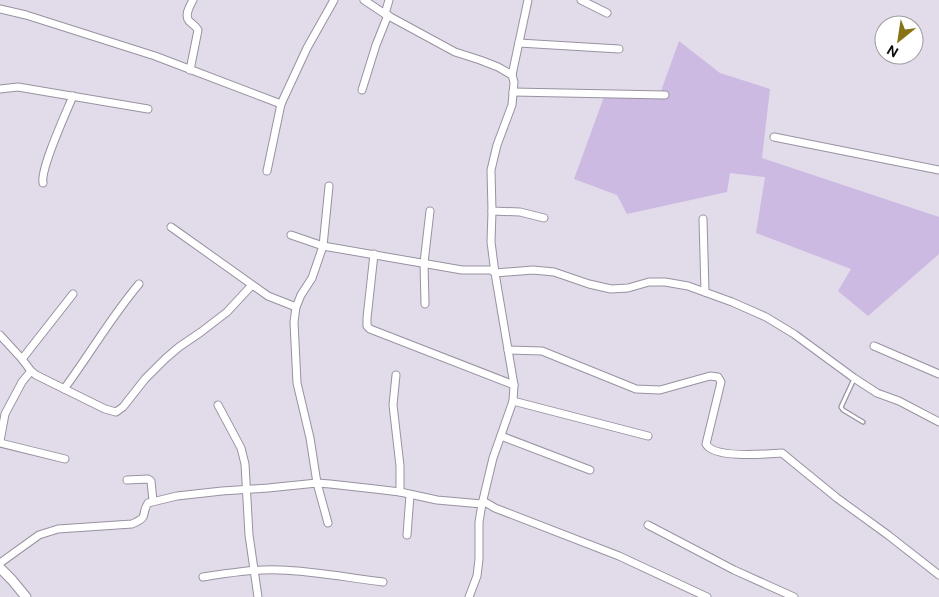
<svg xmlns="http://www.w3.org/2000/svg" width="939" height="597" font-family="'DM Sans',sans-serif">
<style>
.green{fill:#ccbae3}
.lines{fill:none;stroke-linecap:round;stroke-linejoin:round}
.service-casing{stroke:#9892a0;stroke-width:5.5}
.minor-casing{stroke:#9892a0;stroke-width:9}
.tertiary-casing{stroke:#9892a0;stroke-width:11}
.service{stroke:#fff;stroke-width:3}
.minor{stroke:#fff;stroke-width:7}
.tertiary{stroke:#fff;stroke-width:9}
</style>
<rect width="100%" height="100%" fill="#e2dbea"/>
<path class="green" d="M679 41 720 73 770 89 762 158 939 217V254L868 316 838 291 851 269 756 233 765 177 730 173 727 192 627 214 617 195 574 179 605 94H660Z"/>
<g class="lines">
<defs>
<path id="service" d="M854 379 841 407 843 410 863 422"/>
<g id="minor">
<path d="M364 0 385 14 455 52 480 60 498 67 512 75 528 0"/>
<path d="M581 0 607 13"/>
<path d="M0 9 26 15 155 56 281 104"/>
<path d="M385 14 389 0"/>
<path d="M519 43 619 49"/>
<path d="M190 70 198 30C196 26 192 24 189 21 184 15 190 6 193 0"/>
<path d="M0 89 18 87 148 109"/>
<path d="M362 90 376 45 388 15"/>
<path d="M513 92 665 95"/>
<path d="M774 137 939 170"/>
<path d="M267 171 281 104 307 48 334 0"/>
<path d="M43 183C40 169 66 113 73 96"/>
<path d="M492 211 520 212 544 218"/>
<path d="M703 219 705 292"/>
<path d="M171 227 268 296 296 307"/>
<path d="M291 235 323 246 462 270H491L495 273 533 270 554 272 589 284 611 289 628 288 649 282H665L688 286 732 302 766 317 794 334 854 378 877 393 899 401 939 422"/>
<path d="M374 254 367 318V326L370 329 514 385"/>
<path d="M425 304 424 263 430 211"/>
<path d="M0 335 22 359 31 371 36 375 105 409 116 412 123 407 145 379 165 359 179 347 201 332 227 312 252 285"/>
<path d="M874 346 939 374"/>
<path d="M508 350 542 351 636 389 660 390 710 376 718 377 721 382 706 444C714 459 767 454 782 453L837 498 888 535 939 575"/>
<path d="M22 359 73 294"/>
<path d="M396 375 393 405 400 466V492"/>
<path d="M64 389C90 354 111 317 139 284"/>
<path d="M513 401 648 436"/>
<path d="M218 405 241 448 245 464 249 535 258 597"/>
<path d="M501 436 590 470"/>
<path d="M0 441 5 414 22 382 31 371"/>
<path d="M0 443 65 459"/>
<path d="M127 480 148 479 151 481 153 501"/>
<path d="M483 501 495 508 619 556 707 597"/>
<path d="M328 523 317 483 310 438 297 383 294 322 296 307 301 295 312 278 323 246 329 186"/>
<path d="M648 525 734 570 794 597"/>
<path d="M407 535 410 495"/>
<path d="M0 563 39 535 58 529 132 524C150 516 140 516 148 503L177 496 222 491 268 488 317 483 330 484 375 489 400 492 437 500 482 504"/>
<path d="M203 577C228 573 254 569 280 570 315 571 349 578 383 582"/>
<path d="M469 597 477 576 479 559V522L482 504 493 458 513 401 514 385 495 273 491 242 492 211 491 170 497 145 512 105 514 82 512 75"/>
</g>
<path id="tertiary" d="M0 568 12 580 26 597"/>
</defs>
<use href="#service" class="service-casing"/>
<use href="#minor" class="minor-casing"/>
<use href="#tertiary" class="tertiary-casing"/>
<use href="#service" class="service"/>
<use href="#minor" class="minor"/>
<use href="#tertiary" class="tertiary"/>
</g>
<g transform="translate(899 40) rotate(210)"><circle r="24" fill="#ffffff" stroke="#9e9d9f"/>
<path d="M0-4L9 19L0 12L-9 19Z" fill="#877214"/>
<text y="-8" font-size="14" font-weight="bold" text-anchor="middle" fill="#0d0b10">N</text>
</g>
</svg>
